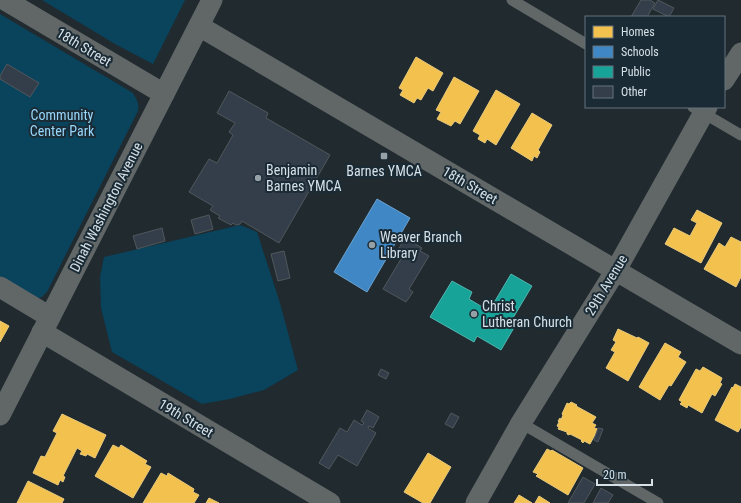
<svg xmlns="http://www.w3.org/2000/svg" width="741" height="503" font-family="'Roboto Condensed',sans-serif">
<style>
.green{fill:#09435c}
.homes{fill:#f2c14e;stroke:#e9ca7c}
.schools{fill:#3f88c5;stroke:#6ca2cf}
.public{fill:#17a398;stroke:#50b5b0}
.building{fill:#343e4b;stroke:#50575c}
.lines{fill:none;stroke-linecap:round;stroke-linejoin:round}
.service{stroke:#616667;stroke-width:11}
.minor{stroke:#616667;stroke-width:21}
.poi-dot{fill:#96a0a7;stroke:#1a2b35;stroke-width:1.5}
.labels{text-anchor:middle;stroke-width:4;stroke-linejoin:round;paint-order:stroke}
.street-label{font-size:14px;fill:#d5e0e7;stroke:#1a2b35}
.park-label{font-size:14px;fill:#98d6fa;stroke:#1a2b35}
.poi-label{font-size:14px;fill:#d5e0e7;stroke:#1a2b35;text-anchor:start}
</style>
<rect width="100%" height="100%" fill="#202a2f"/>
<g class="green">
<path d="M42 0H185L153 64 115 44Z"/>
<path d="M0 14 133 93C136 99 140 103 138 111L47 292 42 297 35 299 0 279Z"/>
<path d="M240 225 257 232 280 303 298 370 264 390 230 399 202 404 112 352 101 308 100 277 104 257Z"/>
</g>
<g class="homes">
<path d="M416 57 443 73 433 91 428 88 421 100 417 98 414 103 400 95 403 90 399 88Z"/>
<path d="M454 77 479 91 460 124 455 121 451 126 437 119 441 112 436 110Z"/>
<path d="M496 90 520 104 496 145 487 139 485 143 478 139 480 135 473 131Z"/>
<path d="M532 113 552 125 538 150 540 152 537 158 534 156 532 161 511 148Z"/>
<path d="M697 210 722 223 701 263 665 244 674 228 690 236 697 223 691 220Z"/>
<path d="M731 237 741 242V277L736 287 704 269 719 243 725 247Z"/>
<path d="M0 321 9 326 0 342Z"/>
<path d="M618 329 637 338 638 337 649 343 628 381 606 368 615 352 611 350 616 342 613 340Z"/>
<path d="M665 343 681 352 678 357 686 362 671 386 669 385 660 400 639 387Z"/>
<path d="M703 367 722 378 720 383 722 384 715 396 712 394 702 413 688 405 687 408 680 404 682 402 679 400 696 369 700 371Z"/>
<path d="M735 384 741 387V427L738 432 715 420 732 387 733 388Z"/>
<path d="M571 402 577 405 576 406 596 417 592 423 596 425 594 428 598 429 590 444 584 441 583 443 581 441 582 440 570 434 569 435 567 434V432L558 429 559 427 557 426 559 422 558 421 560 418 561 420 563 415 562 414 567 403 569 404Z"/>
<path d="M62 414 106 435 95 458 87 454 86 456 80 454 82 451 77 448 63 476 65 477 63 482 60 480 58 485 33 473 41 456 45 457 57 433 53 431Z"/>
<path d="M113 445 119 448 121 445 147 461 145 464 151 467 133 498 95 476Z"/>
<path d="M547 449 551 451 552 450 583 468 568 495 536 476 538 474 533 472Z"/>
<path d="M428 453 451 467 430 503H423L404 492Z"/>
<path d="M161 473 167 476 168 473 194 489 193 492 199 495 194 503H143Z"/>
<path d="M28 481 64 499 62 503H17Z"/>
<path d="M519 495 532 503H514Z"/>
<path d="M539 496 550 503H535Z"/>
<path d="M209 498 219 503H206Z"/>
</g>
<path class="schools" d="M377 199 410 218 367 292 334 272Z"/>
<path class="public" d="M511 274 532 286 510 323 515 326 501 350 477 336 474 342 430 317 452 281 472 292 469 299 489 311Z"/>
<g class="building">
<path d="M641 0H650L655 3 647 17H631Z"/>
<path d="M658 0 674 8 669 17 653 9Z"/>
<path d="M7 64 39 83 30 97 0 79V76Z"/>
<path d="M229 91 268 113 266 118 330 155 279 243 242 221 240 224 236 225 233 223 231 225 218 218 220 216 210 210 213 206 189 192 209 159 217 163 233 135 229 132 235 123 217 113Z"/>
<path d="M209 215 213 229 195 234 191 220Z"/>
<path d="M162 228 165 241 137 249 133 236Z"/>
<path d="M405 238 422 248 420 251 429 256 409 289 413 292 406 302 383 289 401 259 395 255Z"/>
<path d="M284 251 290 278 278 281 271 254Z"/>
<path d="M381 369 389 373 386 379 378 375Z"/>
<path d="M367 410 379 417 373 428 369 426 368 428 376 433 357 466 338 455 329 469 319 463 340 428 347 432 354 420 362 425 364 423 361 421Z"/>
<path d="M451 413 459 417 453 428 445 424Z"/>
<path d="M598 428 603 429 598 442 594 440Z"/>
<path d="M583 477 595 484 584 503H568Z"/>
<path d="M601 488 613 495 608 503H593Z"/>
</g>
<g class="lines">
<g class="service">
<path d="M512 0 586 44"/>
<path d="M693 107 741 135"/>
<path d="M521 423 658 503"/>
</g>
<g class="minor">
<path d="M5 0 164 94"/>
<path d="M199 26 741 344"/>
<path d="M724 80 741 53"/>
<path d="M0 287 50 317"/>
<path d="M42 332 330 503"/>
<path d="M0 415 212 0"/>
<path d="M476 503 521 423 616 270 707 107"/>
</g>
</g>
<g class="poi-dot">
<rect x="380" y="152" width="8" height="8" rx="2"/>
<circle cx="258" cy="178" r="4"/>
<circle cx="372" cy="245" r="4"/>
<circle cx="474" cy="314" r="4"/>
</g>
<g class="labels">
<g class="street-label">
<text transform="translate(84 47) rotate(31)" y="5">18th Street</text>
<text transform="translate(470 185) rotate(30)" y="5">18th Street</text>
<text transform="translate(106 207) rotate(-63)" y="5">Dinah Washington Avenue</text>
<text transform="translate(606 285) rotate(-59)" y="5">29th Avenue</text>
<text transform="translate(186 418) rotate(31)" y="5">19th Street</text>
</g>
<g class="park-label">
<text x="62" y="120">Community<tspan x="62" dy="16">Center Park</tspan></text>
</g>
<g class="poi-label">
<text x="266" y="175">Benjamin<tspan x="266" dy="16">Barnes YMCA</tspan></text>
<text x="384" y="176" text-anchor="middle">Barnes YMCA</text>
<text x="380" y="242">Weaver Branch<tspan x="380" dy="16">Library</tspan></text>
<text x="482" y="311">Christ<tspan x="482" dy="16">Lutheran Church</tspan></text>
</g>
</g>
<rect x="585" y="16" width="140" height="92" fill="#1a2b35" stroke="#65737c"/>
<rect x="593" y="26" width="20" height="12" fill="#f2c14e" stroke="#65737c"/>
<text x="621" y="36" font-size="12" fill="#d5e0e7">Homes</text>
<rect x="593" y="46" width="20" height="12" fill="#3f88c5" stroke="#65737c"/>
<text x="621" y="56" font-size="12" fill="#d5e0e7">Schools</text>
<rect x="593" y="66" width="20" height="12" fill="#17a398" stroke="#65737c"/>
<text x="621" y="76" font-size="12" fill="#d5e0e7">Public</text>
<rect x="593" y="86" width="20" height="12" fill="#343e4b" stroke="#65737c"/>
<text x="621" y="96" font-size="12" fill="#d5e0e7">Other</text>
<path d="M597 479v6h55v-6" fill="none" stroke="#d5e0e7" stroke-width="2"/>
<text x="603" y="479" font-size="12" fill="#d5e0e7" stroke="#1a2b35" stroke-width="3" paint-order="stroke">20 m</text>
</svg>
